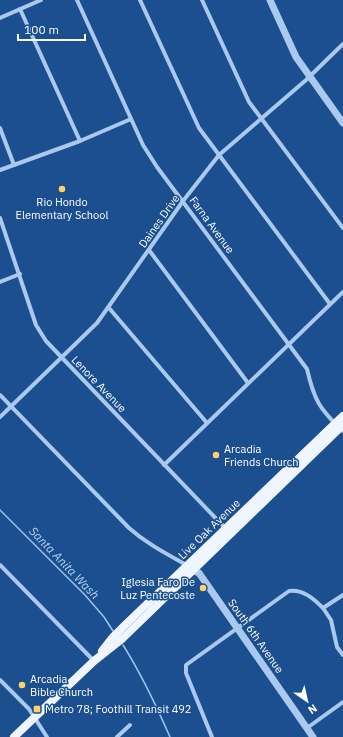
<svg xmlns="http://www.w3.org/2000/svg" width="343" height="737" font-family="'IBM Plex Sans',sans-serif">
<style>
.lines{fill:none;stroke-linecap:round;stroke-linejoin:round}
.stream{stroke:#9cc4f0;stroke-width:1.5}
.minor{stroke:#a9c9ee;stroke-width:4}
.tertiary{stroke:#a9c9ee;stroke-width:7}
.primary{stroke:#f0f6ff;stroke-width:8}
.poi-dot{fill:#ffd166;stroke:#1b4f8f;stroke-width:1.5}
.labels{text-anchor:middle;stroke-width:3;stroke-linejoin:round;paint-order:stroke}
.poi-label{font-size:11px;fill:#fff;stroke:#1b4f8f;text-anchor:start}
.street-label{font-size:11px;fill:#fff;stroke:#1b4f8f}
.water-label{font-size:12px;font-style:italic;fill:#b5d3f5;stroke:#1b4f8f}
</style>
<rect width="100%" height="100%" fill="#1b4f8f"/>
<g class="lines">
<g class="stream">
<path d="M0 510 85 595 104 617 113 631"/>
<path d="M123 645C142 675 156 705 170 737"/>
</g>
<g class="minor">
<path d="M77 0 143 145 157 167 307 369C314 400 320 410 343 431"/>
<path d="M140 0 199 128 330 304"/>
<path d="M202 0 249 102 343 228"/>
<path d="M20 9 80 141"/>
<path d="M0 18 41 0"/>
<path d="M0 128 14 165"/>
<path d="M0 170 80 141 131 119"/>
<path d="M0 218 36 325 46 341 226 529"/>
<path d="M149 250 248 383"/>
<path d="M0 282 20 274"/>
<path d="M109 308 207 423"/>
<path d="M0 395 129 528C147 544 167 554 188 566"/>
<path d="M0 417 97 323 183 201 219 155 306 80 343 44"/>
<path d="M164 465 343 292"/>
<path d="M0 565 94 661"/>
<path d="M323 608 331 620 337 647 343 655"/>
<path d="M0 680 29 709 47 737"/>
<path d="M307 728 343 702"/>
<path d="M117 737 130 725"/>
<path d="M212 737 186 673V665L289 591C303 589 314 599 323 608L343 595"/>
</g>
<g class="tertiary">
<path d="M270 0 296 57 343 123"/>
<path d="M193 570 199 573 313 737"/>
</g>
<g class="primary">
<path d="M102 651 113 637 124 626 343 416"/>
<path d="M14 737 94 661 123 638 343 425"/>
</g>
</g>
<g class="poi-dot">
<circle cx="62" cy="189" r="4"/>
<circle cx="216" cy="455" r="4"/>
<circle cx="203" cy="588" r="4"/>
<circle cx="22" cy="685" r="4"/>
<rect x="33" y="705" width="8" height="8" rx="2"/>
</g>
<g class="labels">
<g class="poi-label">
<text x="62" y="206" text-anchor="middle">Rio Hondo<tspan x="62" dy="13">Elementary School</tspan></text>
<text x="224" y="453">Arcadia<tspan x="224" dy="13">Friends Church</tspan></text>
<text x="195" y="586" text-anchor="end">Iglesia Faro De<tspan x="195" dy="13">Luz Pentecoste</tspan></text>
<text x="30" y="683">Arcadia<tspan x="30" dy="13">Bible Church</tspan></text>
<text x="45" y="713">Metro 78; Foothill Transit 492</text>
</g>
<g class="street-label">
<text transform="translate(159 221) rotate(-55)" y="4">Daines Drive</text>
<text transform="translate(212 225) rotate(54)" y="4">Farna Avenue</text>
<text transform="translate(99 384) rotate(46)" y="4">Lenore Avenue</text>
<text transform="translate(209 529) rotate(-44)" y="4">Live Oak Avenue</text>
<text transform="translate(256 636) rotate(55)" y="4">South 6th Avenue</text>
</g>
<g class="water-label">
<text transform="translate(64 563) rotate(46)" y="4">Santa Anita Wash</text>
</g>
</g>
<g transform="translate(307 701) rotate(146)" stroke="#1b4f8f" stroke-width="3" paint-order="stroke">
<path d="M0-3L7 15L0 10L-7 15Z" fill="#ffffff"/>
<text y="-6" font-size="11" font-weight="bold" text-anchor="middle" fill="#ffffff">N</text>
</g>
<path d="M18 34v6h67v-6" fill="none" stroke="#ffffff" stroke-width="2"/>
<text x="24" y="34" font-size="12" fill="#ffffff" stroke="#1b4f8f" stroke-width="3" paint-order="stroke">100 m</text>
</svg>
